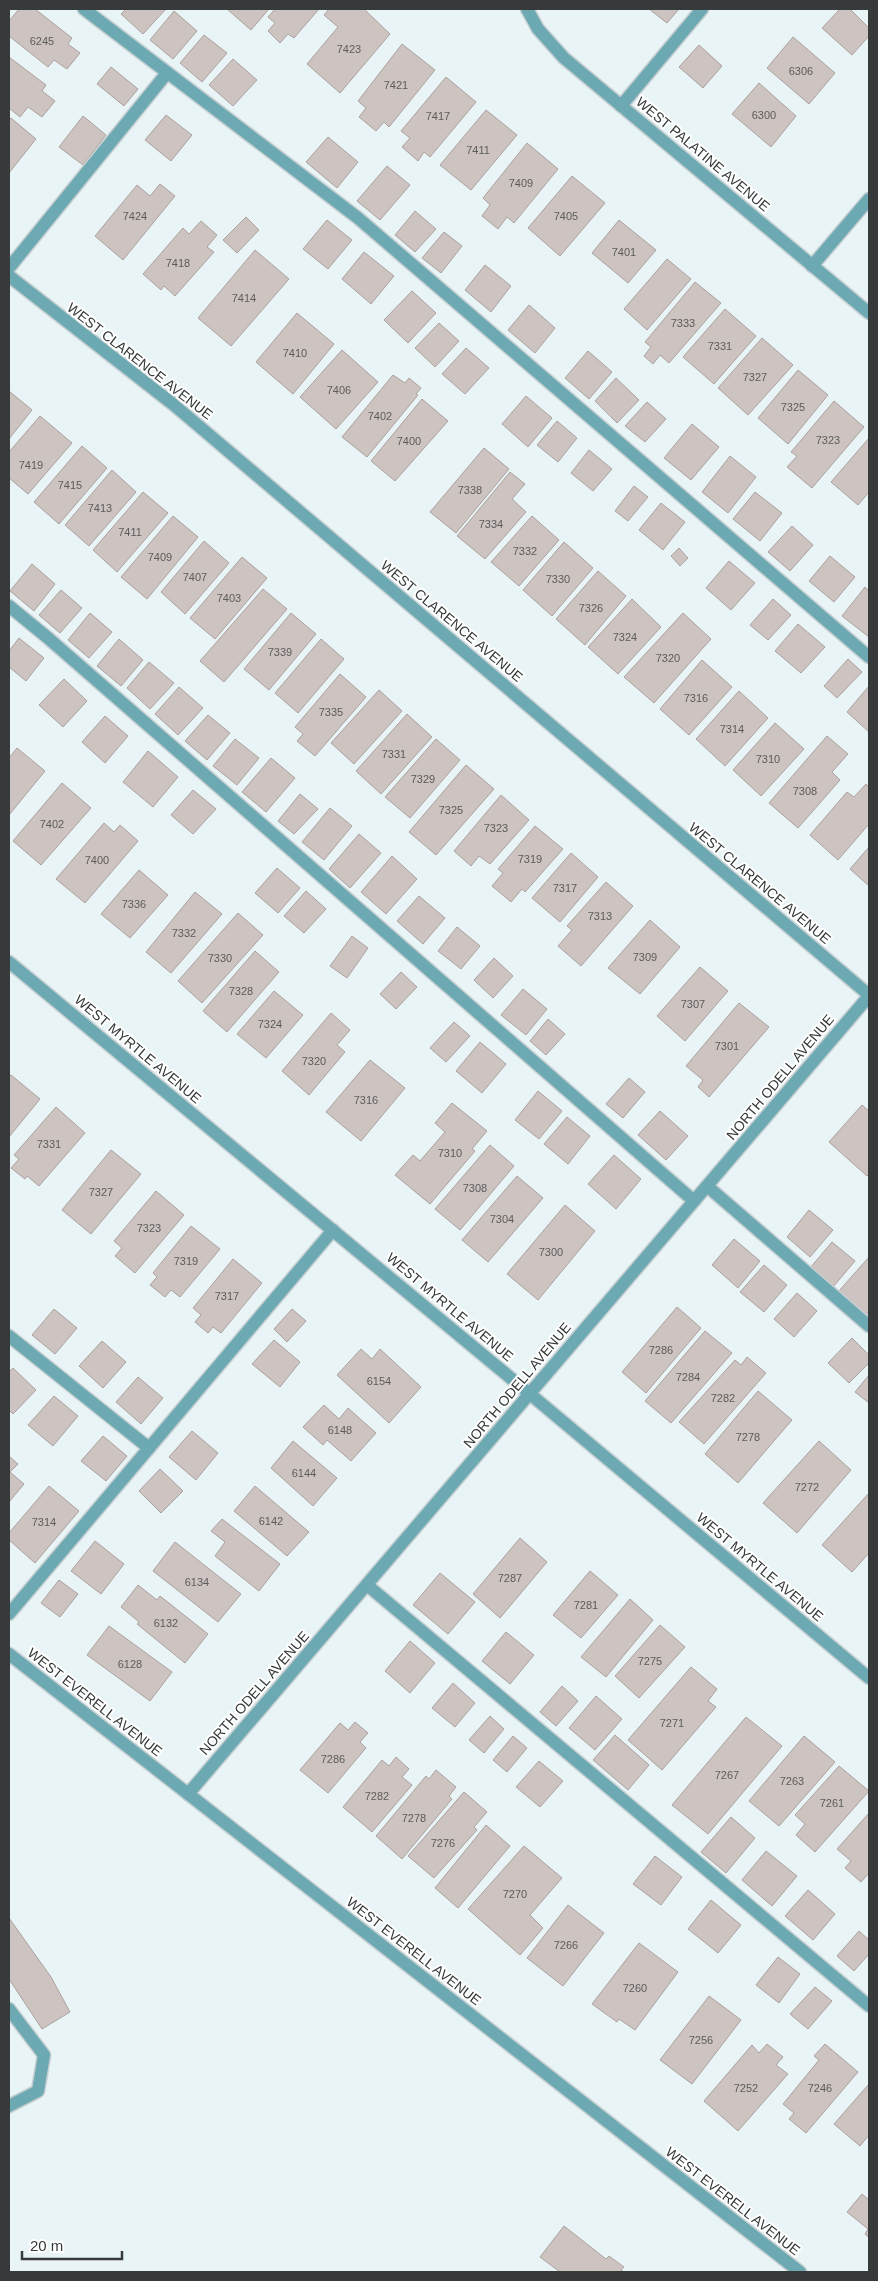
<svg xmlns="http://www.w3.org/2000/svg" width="878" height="2281" font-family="Helvetica,sans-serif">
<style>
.building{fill:#cdc3c0;stroke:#aca19f}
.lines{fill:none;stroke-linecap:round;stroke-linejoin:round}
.service-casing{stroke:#c5cfd1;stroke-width:15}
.minor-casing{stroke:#c5cfd1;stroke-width:15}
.service{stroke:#6da9b2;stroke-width:12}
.minor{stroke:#6da9b2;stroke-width:12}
.labels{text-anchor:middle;stroke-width:4;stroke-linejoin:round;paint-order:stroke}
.number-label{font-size:11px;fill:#5c5c5c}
.street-label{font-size:14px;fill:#363a3b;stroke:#fff}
</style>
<rect width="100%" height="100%" fill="#e9f4f6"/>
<g class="building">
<path d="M19 9H35L72 38 68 44 80 53 67 69 54 60 48 67 9 36V21Z"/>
<path d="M126 9H166L143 34 121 14Z"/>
<path d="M227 9H269L251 30Z"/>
<path d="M275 9H319L294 38 288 34 280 43 268 31 275 23 268 17Z"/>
<path d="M329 9H364L390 34 340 93 307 64 338 27 324 15Z"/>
<path d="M649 9H679L667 23Z"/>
<path d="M840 9H850L869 28V36L852 55 822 28Z"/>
<path d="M174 11 197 31 173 59 150 40Z"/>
<path d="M204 35 227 53 202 82 180 63Z"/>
<path d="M793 37 835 73 809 104 767 68Z"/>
<path d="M402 44 435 70 389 127 384 122 376 131 359 117 366 108 358 101Z"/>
<path d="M699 45 722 66 703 88 679 67Z"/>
<path d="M9 57 46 85 42 91 55 101 42 117 28 107 20 117 9 108Z"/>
<path d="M233 59 257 80 233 106 209 85Z"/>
<path d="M111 67 138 89 124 106 97 84Z"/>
<path d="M446 77 476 102 430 157 424 152 418 161 402 147 410 138 401 131Z"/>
<path d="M759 83 796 116 771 147 732 114Z"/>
<path d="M486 110 517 135 471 190 440 165Z"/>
<path d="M166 115 192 135 171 161 145 140Z"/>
<path d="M83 116 106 135 83 165 59 147Z"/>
<path d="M11 118 36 139 9 173V120Z"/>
<path d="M328 137 358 162 337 188 306 162Z"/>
<path d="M527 143 558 169 514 223 507 217 498 229 482 216 490 205 483 198Z"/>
<path d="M387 166 410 185 380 220 357 201Z"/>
<path d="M572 176 605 203 560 256 528 228Z"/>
<path d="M160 184 175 196 123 260 95 236 137 185 150 196Z"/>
<path d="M415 211 436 229 415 252 395 235Z"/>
<path d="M246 217 259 230 237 253 223 240Z"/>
<path d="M327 220 352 240 328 269 303 249Z"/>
<path d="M619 220 656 250 628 283 592 253Z"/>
<path d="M201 221 217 235 207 247 214 252 175 296 164 286 161 290 143 274 183 228 189 234Z"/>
<path d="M444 232 462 246 441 273 422 258Z"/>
<path d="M255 250 289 279 231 346 198 318Z"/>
<path d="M364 252 394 276 371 304 342 279Z"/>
<path d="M667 259 691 279 647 330 624 309Z"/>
<path d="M485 265 511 286 491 312 465 290Z"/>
<path d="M695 282 721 303 669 363 660 355 653 364 644 356 651 347 645 342Z"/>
<path d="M412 291 436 313 408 343 384 320Z"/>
<path d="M529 305 555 328 535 353 508 330Z"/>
<path d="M725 309 756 336 714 384 683 357Z"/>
<path d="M297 313 334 344 293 394 256 362Z"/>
<path d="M439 323 459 341 435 367 415 348Z"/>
<path d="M762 338 793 365 748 415 718 388Z"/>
<path d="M466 348 489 368 465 394 442 374Z"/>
<path d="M342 350 378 382 336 429 300 397Z"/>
<path d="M588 351 612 372 589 399 565 378Z"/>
<path d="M798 370 828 395 788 444 758 418Z"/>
<path d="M393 375 405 383 409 378 421 388 416 394 418 395 367 457 342 437Z"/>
<path d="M616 378 639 400 617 423 595 401Z"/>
<path d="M9 391 32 410 9 439Z"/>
<path d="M526 396 552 418 528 447 502 424Z"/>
<path d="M422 399 448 421 395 481 371 461Z"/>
<path d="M834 401 864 427 812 488 787 467 797 456 791 452Z"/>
<path d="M647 402 666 419 645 442 625 426Z"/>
<path d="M40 416 72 443 28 494 9 478V452Z"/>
<path d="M557 421 577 438 558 462 537 445Z"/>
<path d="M692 424 719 447 691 480 664 458Z"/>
<path d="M869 438V492L858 505 831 482Z"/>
<path d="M82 446 107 468 59 524 34 502Z"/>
<path d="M484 448 509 469 456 533 430 512Z"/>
<path d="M589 450 612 469 593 491 571 473Z"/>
<path d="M730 456 756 477 728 513 702 492Z"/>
<path d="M112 470 136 492 89 546 65 525Z"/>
<path d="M510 472 525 484 512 499 526 512 485 559 457 536Z"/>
<path d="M634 486 648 497 628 521 615 511Z"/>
<path d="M143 492 168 513 117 572 93 550Z"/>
<path d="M755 492 782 513 760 541 733 519Z"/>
<path d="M661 503 685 522 663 550 639 530Z"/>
<path d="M173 516 198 537 147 599 121 577Z"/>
<path d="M532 516 559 540 519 586 491 562Z"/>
<path d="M792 526 813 545 790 571 768 552Z"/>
<path d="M204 541 229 563 185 614 161 592Z"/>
<path d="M564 542 593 568 552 616 523 590Z"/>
<path d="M679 548 688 558 680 566 671 556Z"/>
<path d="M830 556 855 577 834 602 809 581Z"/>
<path d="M242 557 267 578 215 639 190 618Z"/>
<path d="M729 561 755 583 731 610 706 588Z"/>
<path d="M32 564 55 584 34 611 10 591Z"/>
<path d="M598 571 626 596 585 645 556 619Z"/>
<path d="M865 587 869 591V637L842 616Z"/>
<path d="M263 589 287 609 224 682 200 661Z"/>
<path d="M61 590 82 608 60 633 39 615Z"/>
<path d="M632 599 661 627 618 674 588 647Z"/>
<path d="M773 599 791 615 768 640 750 625Z"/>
<path d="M90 613 112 632 89 658 68 640Z"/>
<path d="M291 613 316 634 269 690 244 669Z"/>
<path d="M683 613 711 639 654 703 624 677Z"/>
<path d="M798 624 825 647 801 673 775 651Z"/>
<path d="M19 638 44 658 26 681 9 667V651Z"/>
<path d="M119 639 143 660 121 686 97 666Z"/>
<path d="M321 639 344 659 298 713 275 693Z"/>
<path d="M848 659 862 672 837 698 824 686Z"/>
<path d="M702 660 732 687 689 735 660 709Z"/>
<path d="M149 662 174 683 150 709 127 688Z"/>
<path d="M340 674 366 697 315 756 297 741 303 734 295 727Z"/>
<path d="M64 679 87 701 63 727 39 705Z"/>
<path d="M869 686V732L847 712Z"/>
<path d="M179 687 203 708 178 735 155 714Z"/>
<path d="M379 690 402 711 354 764 331 743Z"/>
<path d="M739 691 768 718 725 766 696 739Z"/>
<path d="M407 714 432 737 381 794 356 771Z"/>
<path d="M208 715 230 733 207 760 185 741Z"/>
<path d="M105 716 128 736 105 763 82 742Z"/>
<path d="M775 723 804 749 761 796 733 770Z"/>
<path d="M827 736 848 754 832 772 840 780 798 828 769 803Z"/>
<path d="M235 739 259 758 237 785 213 766Z"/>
<path d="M436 739 460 760 410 818 385 797Z"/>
<path d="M17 748 45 771 9 815V758Z"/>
<path d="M148 751 178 777 153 807 123 782Z"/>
<path d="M271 758 295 778 266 812 242 792Z"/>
<path d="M466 765 494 789 436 855 409 832Z"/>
<path d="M62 783 91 808 41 865 13 841Z"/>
<path d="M866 784 869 788V824L838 860 810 835 847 792 854 797Z"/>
<path d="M193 790 216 809 193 834 171 815Z"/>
<path d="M300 794 318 809 294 834 278 821Z"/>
<path d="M501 795 529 820 490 864 479 856 471 866 454 851Z"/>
<path d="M330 808 352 826 324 860 302 842Z"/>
<path d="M104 823 114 832 120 825 138 841 85 903 56 879Z"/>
<path d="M535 826 563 849 525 892 522 889 511 902 492 886 503 873 498 869Z"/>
<path d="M359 834 381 853 350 888 329 869Z"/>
<path d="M869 847V886L850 869Z"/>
<path d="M571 853 598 877 560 922 532 898Z"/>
<path d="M392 856 417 879 386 914 361 892Z"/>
<path d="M277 868 300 888 278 913 255 893Z"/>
<path d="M139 870 168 895 130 938 101 914Z"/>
<path d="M606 882 633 906 581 966 558 946 572 930 567 926Z"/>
<path d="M306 891 326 909 304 933 284 916Z"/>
<path d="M195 892 222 914 171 973 146 952Z"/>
<path d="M419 896 445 918 423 944 397 921Z"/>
<path d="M238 913 263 935 202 1003 178 981Z"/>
<path d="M650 920 680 947 640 994 608 968Z"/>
<path d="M457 927 480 946 461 969 438 951Z"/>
<path d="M352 936 368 948 347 978 330 966Z"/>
<path d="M255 951 279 972 227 1032 203 1011Z"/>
<path d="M494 958 513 976 493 998 474 980Z"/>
<path d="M700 967 728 991 685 1041 657 1016Z"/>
<path d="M401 972 417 987 396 1009 380 994Z"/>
<path d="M523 989 547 1009 526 1035 501 1015Z"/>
<path d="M274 991 303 1015 266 1058 237 1034Z"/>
<path d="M739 1003 769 1027 709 1097 698 1087 703 1080 686 1066Z"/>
<path d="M331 1013 350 1030 337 1045 345 1052 309 1095 282 1071Z"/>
<path d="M548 1019 565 1034 546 1055 530 1041Z"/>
<path d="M454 1022 470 1036 446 1062 430 1048Z"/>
<path d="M480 1042 506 1064 482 1093 456 1071Z"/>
<path d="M370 1060 405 1088 361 1141 326 1112Z"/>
<path d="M11 1075 40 1099 9 1137V1077Z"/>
<path d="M629 1078 645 1092 623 1118 606 1104Z"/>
<path d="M538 1091 562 1111 539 1139 515 1120Z"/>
<path d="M452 1103 487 1131 472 1149 475 1151 430 1204 395 1175 413 1155 420 1161 445 1132 435 1123Z"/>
<path d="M862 1105 869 1111V1174L867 1176 829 1142Z"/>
<path d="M56 1107 85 1133 39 1186 27 1176 25 1179 11 1168 19 1159 14 1155Z"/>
<path d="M660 1111 688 1136 666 1160 638 1135Z"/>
<path d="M567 1117 590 1136 568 1164 544 1144Z"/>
<path d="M490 1145 514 1166 460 1230 435 1209Z"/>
<path d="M111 1150 141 1174 91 1234 62 1210Z"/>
<path d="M614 1155 641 1179 616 1209 588 1184Z"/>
<path d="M517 1176 543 1198 488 1262 462 1240Z"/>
<path d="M156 1191 184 1215 135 1273 115 1256 122 1248 114 1241Z"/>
<path d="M565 1205 595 1231 538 1300 507 1274Z"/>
<path d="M809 1210 833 1230 810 1257 787 1237Z"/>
<path d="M191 1226 220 1249 180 1297 171 1290 165 1297 150 1285 157 1277 153 1273Z"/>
<path d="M734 1239 760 1261 738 1288 712 1265Z"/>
<path d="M832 1242 855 1261 833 1287 810 1268Z"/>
<path d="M869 1257V1311L866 1315 838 1292Z"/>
<path d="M233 1259 262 1283 221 1333 213 1327 208 1333 195 1322 201 1315 193 1308Z"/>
<path d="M764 1265 787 1285 764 1312 740 1292Z"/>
<path d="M797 1293 817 1311 794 1337 774 1319Z"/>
<path d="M677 1307 701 1328 646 1393 622 1372Z"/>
<path d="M54 1309 77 1328 55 1354 32 1335Z"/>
<path d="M292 1309 306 1321 287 1342 274 1329Z"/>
<path d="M705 1331 732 1353 671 1423 645 1401Z"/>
<path d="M852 1338 869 1355V1363L849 1383 828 1363Z"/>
<path d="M274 1340 300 1362 280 1387 252 1364Z"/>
<path d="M102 1341 126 1362 103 1388 79 1366Z"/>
<path d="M361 1349 372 1359 380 1349 421 1387 389 1423 337 1375Z"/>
<path d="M747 1357 766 1373 704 1444 679 1422 735 1360 741 1365Z"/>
<path d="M13 1368 36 1390 13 1414 9 1410V1372Z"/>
<path d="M869 1375V1403L855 1392Z"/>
<path d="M138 1377 163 1398 141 1424 116 1402Z"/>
<path d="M758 1391 792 1420 738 1483 705 1454Z"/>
<path d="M54 1396 78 1416 53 1446 28 1425Z"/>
<path d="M324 1405 339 1419 348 1408 376 1433 351 1461 327 1440 323 1445 303 1427Z"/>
<path d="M192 1431 218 1453 196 1480 169 1457Z"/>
<path d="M103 1436 127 1456 106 1481 81 1461Z"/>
<path d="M293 1441 337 1478 313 1506 271 1468Z"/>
<path d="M819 1441 851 1470 797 1533 763 1503Z"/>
<path d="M9 1456 18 1464 10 1472 24 1484 9 1502Z"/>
<path d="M160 1469 183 1491 161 1513 139 1491Z"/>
<path d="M49 1486 79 1511 35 1563 9 1540V1533Z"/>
<path d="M255 1486 309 1532 287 1556 234 1511Z"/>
<path d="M869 1493V1553L852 1572 822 1545Z"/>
<path d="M222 1519 280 1564 259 1591 215 1556 225 1542 211 1531Z"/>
<path d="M520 1538 547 1562 500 1618 473 1594Z"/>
<path d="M95 1541 124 1564 101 1594 71 1571Z"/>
<path d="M175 1542 241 1594 218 1622 153 1571Z"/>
<path d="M590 1571 618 1595 581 1638 553 1615Z"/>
<path d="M440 1573 475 1602 448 1634 413 1605Z"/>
<path d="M59 1580 78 1594 60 1617 41 1603Z"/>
<path d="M138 1585 157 1600 160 1596 208 1634 185 1663 137 1624 139 1622 121 1607Z"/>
<path d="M630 1599 653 1620 606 1677 581 1657Z"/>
<path d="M660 1625 685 1647 639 1698 615 1676Z"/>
<path d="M109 1626 172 1672 150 1701 87 1655Z"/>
<path d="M506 1632 534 1655 510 1684 482 1661Z"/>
<path d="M410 1641 435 1663 410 1693 385 1671Z"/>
<path d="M691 1667 717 1689 708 1701 716 1707 662 1770 628 1740Z"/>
<path d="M453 1683 475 1703 455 1727 432 1708Z"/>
<path d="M562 1686 578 1701 556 1726 540 1712Z"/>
<path d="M596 1696 622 1719 595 1750 569 1728Z"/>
<path d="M490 1716 504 1729 484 1753 469 1740Z"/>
<path d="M746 1717 782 1746 708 1834 672 1805Z"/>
<path d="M355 1722 368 1733 360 1742 366 1748 328 1793 300 1770 340 1723 348 1730Z"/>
<path d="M615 1735 649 1765 628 1790 593 1760Z"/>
<path d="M513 1736 527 1748 507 1772 493 1760Z"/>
<path d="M804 1736 835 1762 779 1826 749 1801Z"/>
<path d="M396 1757 409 1769 402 1777 412 1785 372 1832 343 1807 382 1760 389 1766Z"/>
<path d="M539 1761 563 1781 540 1807 516 1787Z"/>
<path d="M839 1766 869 1791 815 1852 796 1835 805 1824 795 1815Z"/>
<path d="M436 1770 456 1787 449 1796 452 1799 402 1859 376 1836 426 1776 429 1779Z"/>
<path d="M464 1792 487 1812 474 1827 477 1830 434 1878 408 1856Z"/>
<path d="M869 1813V1873L861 1882 845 1868 851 1861 837 1849Z"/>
<path d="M731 1817 755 1838 726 1873 701 1852Z"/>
<path d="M486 1825 510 1846 458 1908 435 1888Z"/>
<path d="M524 1846 562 1878 530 1915 543 1928 520 1955 468 1909Z"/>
<path d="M766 1851 797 1876 772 1906 742 1880Z"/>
<path d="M655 1856 682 1877 661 1905 633 1884Z"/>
<path d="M808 1890 835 1914 813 1940 785 1916Z"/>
<path d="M711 1900 741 1925 718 1953 688 1929Z"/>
<path d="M568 1905 604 1933 563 1986 527 1958Z"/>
<path d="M9 1918 51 1977 70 2012 42 2029 9 1979Z"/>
<path d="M859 1931 869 1940V1954L854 1971 837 1956Z"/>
<path d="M639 1943 678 1972 635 2030 619 2019 617 2022 592 2004Z"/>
<path d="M778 1957 800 1974 779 2003 756 1985Z"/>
<path d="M815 1987 832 2001 808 2029 790 2014Z"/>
<path d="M709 1996 741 2020 692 2084 660 2060Z"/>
<path d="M767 2044 783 2057 776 2065 788 2074 738 2131 704 2101 752 2045 759 2053Z"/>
<path d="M825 2044 858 2072 806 2133 789 2119 794 2113 783 2104 819 2060 814 2056Z"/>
<path d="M869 2084V2135L860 2146 834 2124Z"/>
<path d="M862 2194 869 2200V2238L865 2234 868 2229 847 2212Z"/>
<path d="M564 2226 606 2259 609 2256 624 2267 621 2270 624 2272H560L540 2257Z"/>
</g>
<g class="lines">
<defs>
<g id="service">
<path d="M84 9 358 218 869 657"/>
<path d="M621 106 702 9"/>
<path d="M9 268 167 73"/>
<path d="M9 606 48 638 694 1201"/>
<path d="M707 1186 869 1326"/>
<path d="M9 1336 149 1448"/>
<path d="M367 1585 869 2006"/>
<path d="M9 1614 333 1230"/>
<path d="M9 2009 44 2055 38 2091 9 2106"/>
</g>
<g id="minor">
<path d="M527 9 538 29 564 58 869 313"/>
<path d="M812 266 869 199"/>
<path d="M9 276 174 405 869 995"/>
<path d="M9 962 530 1394 869 1678"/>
<path d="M9 1654 800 2272"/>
<path d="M188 1794 869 996"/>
</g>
</defs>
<use href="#service" class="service-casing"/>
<use href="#minor" class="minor-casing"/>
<use href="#service" class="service"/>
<use href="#minor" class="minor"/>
</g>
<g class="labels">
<g class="number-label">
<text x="42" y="45">6245</text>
<text x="349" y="53">7423</text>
<text x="801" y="75">6306</text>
<text x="396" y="89">7421</text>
<text x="764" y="119">6300</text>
<text x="438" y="120">7417</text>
<text x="478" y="154">7411</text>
<text x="521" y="187">7409</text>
<text x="135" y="220">7424</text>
<text x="566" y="220">7405</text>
<text x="624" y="256">7401</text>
<text x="178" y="267">7418</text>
<text x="244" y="302">7414</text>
<text x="683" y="327">7333</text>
<text x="720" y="350">7331</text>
<text x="295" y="357">7410</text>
<text x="755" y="381">7327</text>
<text x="339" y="394">7406</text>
<text x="793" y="411">7325</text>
<text x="380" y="420">7402</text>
<text x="828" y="444">7323</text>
<text x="409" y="445">7400</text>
<text x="31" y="469">7419</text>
<text x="70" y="489">7415</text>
<text x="470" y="494">7338</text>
<text x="100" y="512">7413</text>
<text x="491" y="528">7334</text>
<text x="130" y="536">7411</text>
<text x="525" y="555">7332</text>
<text x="160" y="561">7409</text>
<text x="195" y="581">7407</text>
<text x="558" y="583">7330</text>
<text x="229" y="602">7403</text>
<text x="591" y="612">7326</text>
<text x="625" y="641">7324</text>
<text x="280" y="656">7339</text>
<text x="668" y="662">7320</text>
<text x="696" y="702">7316</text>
<text x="331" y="716">7335</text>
<text x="732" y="733">7314</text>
<text x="394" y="758">7331</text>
<text x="768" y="763">7310</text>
<text x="423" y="783">7329</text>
<text x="805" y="795">7308</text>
<text x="451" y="814">7325</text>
<text x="52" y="828">7402</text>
<text x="496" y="832">7323</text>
<text x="530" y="863">7319</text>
<text x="97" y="864">7400</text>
<text x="565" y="892">7317</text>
<text x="134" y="908">7336</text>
<text x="600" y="920">7313</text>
<text x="184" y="937">7332</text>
<text x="645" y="961">7309</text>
<text x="220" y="962">7330</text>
<text x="241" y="995">7328</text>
<text x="693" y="1008">7307</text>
<text x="270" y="1028">7324</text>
<text x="727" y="1050">7301</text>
<text x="314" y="1065">7320</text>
<text x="366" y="1104">7316</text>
<text x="49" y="1148">7331</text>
<text x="450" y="1157">7310</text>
<text x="475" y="1192">7308</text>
<text x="101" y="1196">7327</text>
<text x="502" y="1223">7304</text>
<text x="149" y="1232">7323</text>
<text x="551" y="1256">7300</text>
<text x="186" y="1265">7319</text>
<text x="227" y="1300">7317</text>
<text x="661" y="1354">7286</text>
<text x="688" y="1381">7284</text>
<text x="379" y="1385">6154</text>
<text x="723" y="1402">7282</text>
<text x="340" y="1434">6148</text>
<text x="748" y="1441">7278</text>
<text x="304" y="1477">6144</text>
<text x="807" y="1491">7272</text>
<text x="271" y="1525">6142</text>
<text x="44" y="1526">7314</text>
<text x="510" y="1582">7287</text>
<text x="197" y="1586">6134</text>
<text x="586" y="1609">7281</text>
<text x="166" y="1627">6132</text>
<text x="650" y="1665">7275</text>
<text x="130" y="1668">6128</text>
<text x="672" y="1727">7271</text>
<text x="333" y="1763">7286</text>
<text x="727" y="1779">7267</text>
<text x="792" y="1785">7263</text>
<text x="377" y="1800">7282</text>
<text x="832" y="1807">7261</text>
<text x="414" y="1822">7278</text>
<text x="443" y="1847">7276</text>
<text x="515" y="1898">7270</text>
<text x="566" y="1949">7266</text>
<text x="635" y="1992">7260</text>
<text x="701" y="2044">7256</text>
<text x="746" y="2092">7252</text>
<text x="820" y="2092">7246</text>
</g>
<g class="street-label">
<text transform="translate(703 154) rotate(40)" y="5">WEST PALATINE AVENUE</text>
<text transform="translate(140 361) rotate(38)" y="5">WEST CLARENCE AVENUE</text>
<text transform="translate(452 621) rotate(40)" y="5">WEST CLARENCE AVENUE</text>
<text transform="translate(760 883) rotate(40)" y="5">WEST CLARENCE AVENUE</text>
<text transform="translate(138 1049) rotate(40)" y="5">WEST MYRTLE AVENUE</text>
<text transform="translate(780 1077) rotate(-50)" y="5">NORTH ODELL AVENUE</text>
<text transform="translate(450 1307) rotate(40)" y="5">WEST MYRTLE AVENUE</text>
<text transform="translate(517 1385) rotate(-50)" y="5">NORTH ODELL AVENUE</text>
<text transform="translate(760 1567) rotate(40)" y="5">WEST MYRTLE AVENUE</text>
<text transform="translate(254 1693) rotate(-49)" y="5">NORTH ODELL AVENUE</text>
<text transform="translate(95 1702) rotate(38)" y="5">WEST EVERELL AVENUE</text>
<text transform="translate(414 1951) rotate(38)" y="5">WEST EVERELL AVENUE</text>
<text transform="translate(733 2201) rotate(38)" y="5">WEST EVERELL AVENUE</text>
</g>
</g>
<rect width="878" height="2281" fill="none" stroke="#363a3b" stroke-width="20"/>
<path d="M22 2251v8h100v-8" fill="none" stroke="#363a3b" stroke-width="2.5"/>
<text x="30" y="2251" font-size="15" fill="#363a3b" stroke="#ffffff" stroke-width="4" paint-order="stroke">20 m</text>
</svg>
